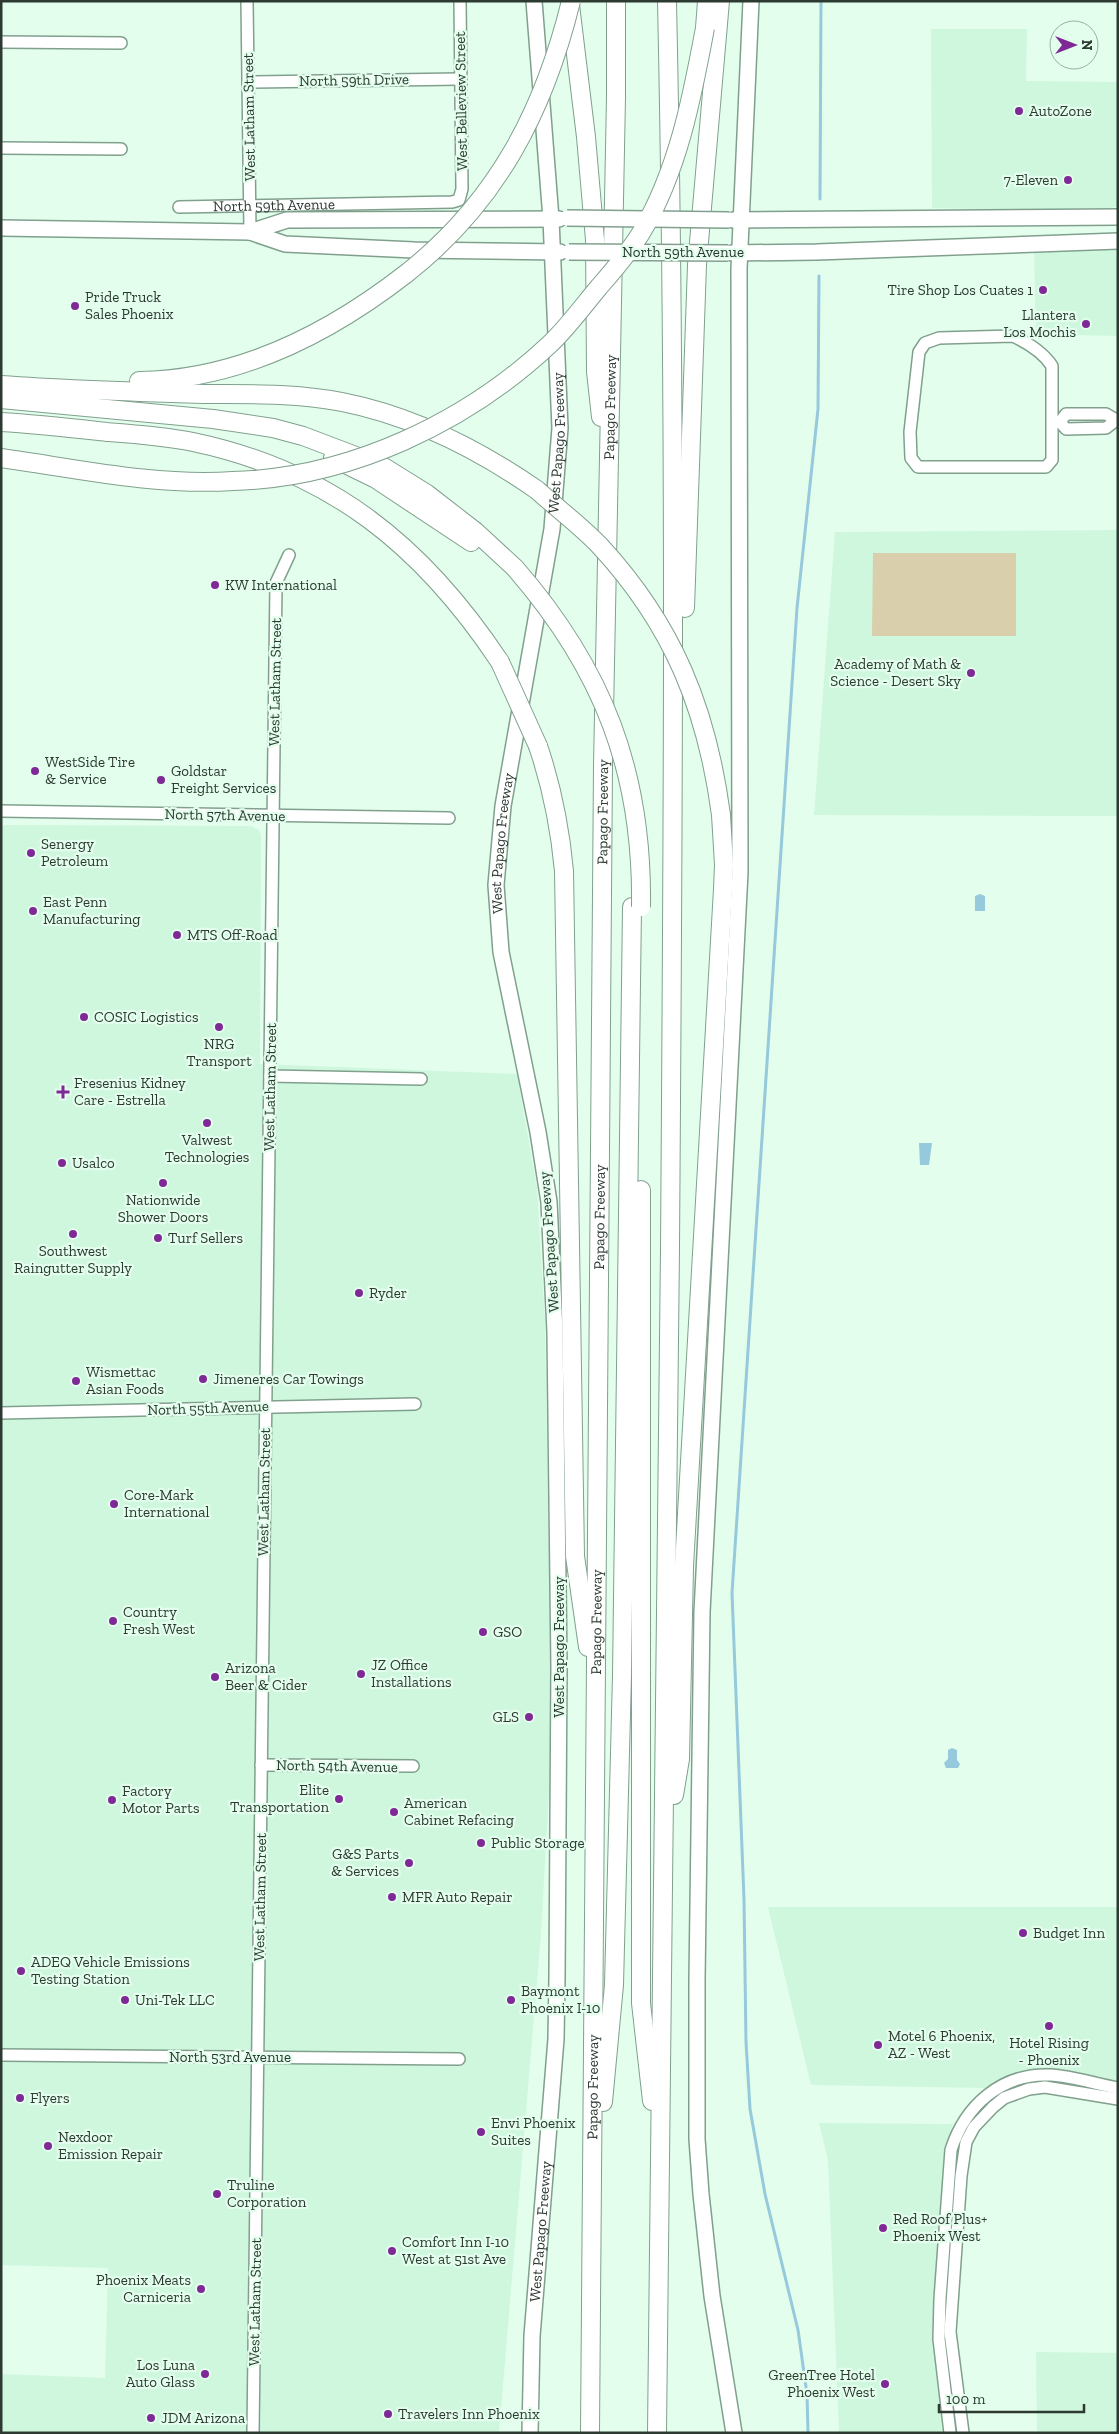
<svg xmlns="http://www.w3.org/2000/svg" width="1119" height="2434" font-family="'Zilla Slab',serif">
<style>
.built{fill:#cef7de}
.green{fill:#d9cfac}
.water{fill:#95c9db}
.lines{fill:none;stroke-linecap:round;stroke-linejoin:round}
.stream{stroke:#95c9db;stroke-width:3}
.minor-casing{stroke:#80a08d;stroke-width:14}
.major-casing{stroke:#80a08d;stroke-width:18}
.highway-casing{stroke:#80a08d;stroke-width:20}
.minor{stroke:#fff;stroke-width:11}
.major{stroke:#fff;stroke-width:15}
.highway{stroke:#fff;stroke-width:18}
.major-bridge-casing{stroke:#80a08d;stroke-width:18;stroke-linecap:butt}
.highway-bridge-casing{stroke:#80a08d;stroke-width:20;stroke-linecap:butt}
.major-bridge{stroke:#fff;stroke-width:15}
.highway-bridge{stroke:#fff;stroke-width:18}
.poi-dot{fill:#7f2997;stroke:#e3feed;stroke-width:2}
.labels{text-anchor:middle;stroke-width:4.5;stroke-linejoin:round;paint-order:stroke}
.street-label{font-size:15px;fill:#2d3a32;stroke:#e3feed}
.poi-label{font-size:15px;fill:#2d3a32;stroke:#e3feed;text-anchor:start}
</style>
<rect width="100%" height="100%" fill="#e3feed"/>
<g class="built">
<path d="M931 29H1027L1026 81 1118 82V206L1111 208 1026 210 932 208Z"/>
<path d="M1114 249 1118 250V336L1036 334 1034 251Z"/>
<path d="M1118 530V816L814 815 835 532Z"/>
<path d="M4 825 251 826 259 830 261 835 260 1064 517 1074 537 1188 545 1322 552 1739 541 1934 499 2433H1V2374L105 2378 108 2268 1 2265V827Z"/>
<path d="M768 1907H1118L1117 2081 1108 2083 1047 2069 1009 2077 986 2088 811 2085Z"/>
<path d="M819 2123 953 2124 945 2152 933 2311 944 2433H839L828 2160Z"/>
<path d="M1036 2352 1118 2353V2433H1037Z"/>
</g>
<path class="green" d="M873 553H1016V636H872Z"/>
<g class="water">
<path d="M980 894 985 896V911H975V896Z"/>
<path d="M919 1143H932L929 1165H920Z"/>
<path d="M952 1748 957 1750V1760L960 1764 958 1768H946L944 1763 948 1759V1750Z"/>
</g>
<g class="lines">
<g class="stream">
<path d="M820 199 821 1"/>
<path d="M808 2433 807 2394 798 2330 765 2194 750 2109 746 2042 744 1899 732 1593 797 608 818 409 819 276"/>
</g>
<defs>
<g id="minor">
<path d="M247 1 250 232"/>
<path d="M1 42 121 43"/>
<path d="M249 82 460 79"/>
<path d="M1 148 121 149"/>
<path id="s1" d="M179 207 452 202 459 200 462 189 460 1"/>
<path d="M1052 422V366C1043 352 1028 343 1013 336L939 338 925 343 919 352 910 432 911 458 918 467H1046L1052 460V422H1060L1066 429 1106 428 1115 421"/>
<path d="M1060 422 1066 414H1106L1118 421"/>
<path d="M1 811 449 818"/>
<path d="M270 1076 421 1079"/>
<path d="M1 1413 415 1404"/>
<path d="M261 1765 413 1766"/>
<path d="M1 2055 459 2059"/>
<path d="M253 2433 276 583 289 555"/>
<path d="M950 2433 939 2339 940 2299 951 2150C965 2106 1001 2073 1050 2075 1072 2076 1096 2084 1118 2088"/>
<path d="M963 2433 950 2332 961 2176 966 2142 974 2127 993 2107 1004 2098 1029 2089 1045 2087 1118 2099"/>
</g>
<g id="major">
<path d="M733 220 1118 217"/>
<path d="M1 228 250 232 285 244 414 250 560 252"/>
<path d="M250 232 287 220 559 219"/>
<path d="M732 253 817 252 1118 241"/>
<path id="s2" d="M530 2433 532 2336 556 2039 557 1978 559 1667 555 1332 549 1202 538 1132 501 952 496 885 503 806 552 529 560 428 551 219 534 1"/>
<path d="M734 2433 712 2296 701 2194 697 2139V1980L702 1612 740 872 739 269 751 1"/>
</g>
<g id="highway">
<path d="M570 5 586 137 595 240 596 372 601 417"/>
<path d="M705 28 707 1"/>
<path d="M139 381C239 380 330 333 407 273"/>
<path d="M1 385C69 390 138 392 206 394 251 394 297 393 342 402 413 416 478 449 537 490"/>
<path d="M1 399 213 419 273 428 303 436 382 466 427 494 476 532 515 568"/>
<path d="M1 422C36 424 71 428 107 432 135 434 164 436 193 442 331 471 423 546 500 662"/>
<path d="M1 458C79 469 155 486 233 481"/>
<path d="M333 458 376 479 471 542"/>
<path d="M685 608 697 265 720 1"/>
<path d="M538 746C552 787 560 828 564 871L575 1556 588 1647"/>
<path d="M641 1190V2003L652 2101"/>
<path d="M674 1795 680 1759 684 1566 723 889 724 865 721 815"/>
<path d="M603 2102 614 1985 622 1675 632 907"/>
<path id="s3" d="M590 2433 603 766 616 97V1"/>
<path d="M657 2433C663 2038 667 1643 670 1248 673 832 676 417 667 1"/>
</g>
</defs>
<use href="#minor" class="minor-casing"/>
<use href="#major" class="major-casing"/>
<use href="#highway" class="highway-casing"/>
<use href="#minor" class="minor"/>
<use href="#major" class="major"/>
<use href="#highway" class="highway"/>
<defs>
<g id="major-bridge">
<path d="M567 218 729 220"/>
<path d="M569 252 728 253"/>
</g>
<g id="highway-bridge">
<path d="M407 273C497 202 544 111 571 1"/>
<path d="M233 481C349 478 466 423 550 344 568 327 583 306 599 287 614 270 629 252 641 233 678 171 692 98 705 28"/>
<path d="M537 490C558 509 581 526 600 546 673 625 707 709 721 815"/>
<path d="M515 568C603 669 643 772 641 907"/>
<path d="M500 662 538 746"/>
</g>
</defs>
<use href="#major-bridge" class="major-bridge-casing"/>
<use href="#highway-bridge" class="highway-bridge-casing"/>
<use href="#major-bridge" class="major-bridge"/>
<use href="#highway-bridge" class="highway-bridge"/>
</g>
<g class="poi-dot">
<circle cx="1019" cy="111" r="5"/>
<circle cx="1068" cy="180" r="5"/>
<circle cx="1043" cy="290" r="5"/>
<circle cx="75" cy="306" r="5"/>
<circle cx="1086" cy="324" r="5"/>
<circle cx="215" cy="585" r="5"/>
<circle cx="971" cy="673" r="5"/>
<circle cx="35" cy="771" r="5"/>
<circle cx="161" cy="780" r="5"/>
<circle cx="31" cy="853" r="5"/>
<circle cx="33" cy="911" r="5"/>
<circle cx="177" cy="935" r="5"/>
<circle cx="84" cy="1017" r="5"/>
<circle cx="219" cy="1027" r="5"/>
<path d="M60.5 1084.5h5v5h5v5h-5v5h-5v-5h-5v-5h5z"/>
<circle cx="207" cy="1123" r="5"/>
<circle cx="62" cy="1163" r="5"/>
<circle cx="163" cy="1183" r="5"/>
<circle cx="73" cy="1234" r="5"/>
<circle cx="158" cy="1238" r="5"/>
<circle cx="359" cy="1293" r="5"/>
<circle cx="203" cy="1379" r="5"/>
<circle cx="76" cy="1381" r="5"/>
<circle cx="114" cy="1504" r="5"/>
<circle cx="113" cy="1621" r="5"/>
<circle cx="483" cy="1632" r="5"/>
<circle cx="361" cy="1674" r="5"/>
<circle cx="215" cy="1677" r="5"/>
<circle cx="529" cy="1717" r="5"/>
<circle cx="339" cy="1799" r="5"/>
<circle cx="112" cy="1800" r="5"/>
<circle cx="394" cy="1812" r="5"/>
<circle cx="481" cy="1843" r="5"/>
<circle cx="409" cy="1863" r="5"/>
<circle cx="392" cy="1897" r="5"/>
<circle cx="1023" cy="1933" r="5"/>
<circle cx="21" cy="1971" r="5"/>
<circle cx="125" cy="2000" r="5"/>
<circle cx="511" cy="2000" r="5"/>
<circle cx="1049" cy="2026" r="5"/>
<circle cx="878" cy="2045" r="5"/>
<circle cx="20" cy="2098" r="5"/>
<circle cx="481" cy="2132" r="5"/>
<circle cx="48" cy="2146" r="5"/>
<circle cx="217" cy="2194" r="5"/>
<circle cx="883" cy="2228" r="5"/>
<circle cx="392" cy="2251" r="5"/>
<circle cx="201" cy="2289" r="5"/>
<circle cx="205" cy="2374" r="5"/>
<circle cx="885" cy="2384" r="5"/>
<circle cx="388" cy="2414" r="5"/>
<circle cx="151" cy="2418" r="5"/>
</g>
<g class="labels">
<g class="street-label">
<text transform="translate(354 80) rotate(-1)" y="5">North 59th Drive</text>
<text transform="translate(461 101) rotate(-91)" y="5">West Belleview Street</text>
<text transform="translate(249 117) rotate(-91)" y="5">West Latham Street</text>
<text dy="5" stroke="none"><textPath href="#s1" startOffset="95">North 59th Avenue</textPath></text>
<text x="683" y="257">North 59th Avenue</text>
<text dy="5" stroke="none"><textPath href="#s3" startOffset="2026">Papago Freeway</textPath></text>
<text dy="5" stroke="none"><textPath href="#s2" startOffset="2001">West Papago Freeway</textPath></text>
<text transform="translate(275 682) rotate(-89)" y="5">West Latham Street</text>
<text dy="5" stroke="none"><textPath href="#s3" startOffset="1621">Papago Freeway</textPath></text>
<text transform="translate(225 815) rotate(1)" y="5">North 57th Avenue</text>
<text dy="5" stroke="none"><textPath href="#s2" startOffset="1596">West Papago Freeway</textPath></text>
<text transform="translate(270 1087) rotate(-89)" y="5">West Latham Street</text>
<text dy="5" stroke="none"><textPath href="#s3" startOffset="1216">Papago Freeway</textPath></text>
<text transform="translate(549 1242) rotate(-94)" y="5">West Papago Freeway</text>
<text transform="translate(208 1408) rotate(-2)" y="5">North 55th Avenue</text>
<text transform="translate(264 1492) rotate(-89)" y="5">West Latham Street</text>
<text dy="5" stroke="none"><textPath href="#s3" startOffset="811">Papago Freeway</textPath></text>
<text transform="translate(559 1647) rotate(-90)" y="5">West Papago Freeway</text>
<text transform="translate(337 1766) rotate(1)" y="5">North 54th Avenue</text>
<text transform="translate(260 1897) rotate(-89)" y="5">West Latham Street</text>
<text x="230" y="2062">North 53rd Avenue</text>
<text dy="5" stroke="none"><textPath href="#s3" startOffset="346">Papago Freeway</textPath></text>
<text dy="5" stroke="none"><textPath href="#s2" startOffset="202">West Papago Freeway</textPath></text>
<text transform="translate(255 2302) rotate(-89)" y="5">West Latham Street</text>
</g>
<g class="poi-label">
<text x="1029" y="116">AutoZone</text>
<text x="1058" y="185" text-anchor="end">7-Eleven</text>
<text x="1033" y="295" text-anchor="end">Tire Shop Los Cuates 1</text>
<text x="85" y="302">Pride Truck<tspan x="85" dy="17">Sales Phoenix</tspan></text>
<text x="1076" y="320" text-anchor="end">Llantera<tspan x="1076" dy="17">Los Mochis</tspan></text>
<text x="225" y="590">KW International</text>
<text x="961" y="669" text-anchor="end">Academy of Math &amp;<tspan x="961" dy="17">Science - Desert Sky</tspan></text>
<text x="45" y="767">WestSide Tire<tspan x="45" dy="17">&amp; Service</tspan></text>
<text x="171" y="776">Goldstar<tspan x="171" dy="17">Freight Services</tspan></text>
<text x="41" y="849">Senergy<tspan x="41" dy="17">Petroleum</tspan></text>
<text x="43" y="907">East Penn<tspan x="43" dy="17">Manufacturing</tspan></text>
<text x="187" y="940">MTS Off-Road</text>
<text x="94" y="1022">COSIC Logistics</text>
<text x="219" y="1049" text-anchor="middle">NRG<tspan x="219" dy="17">Transport</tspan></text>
<text x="74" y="1088">Fresenius Kidney<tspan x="74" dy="17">Care - Estrella</tspan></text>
<text x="207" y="1145" text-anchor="middle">Valwest<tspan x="207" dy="17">Technologies</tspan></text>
<text x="72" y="1168">Usalco</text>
<text x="163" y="1205" text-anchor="middle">Nationwide<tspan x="163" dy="17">Shower Doors</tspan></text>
<text x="168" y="1243">Turf Sellers</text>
<text x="73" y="1256" text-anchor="middle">Southwest<tspan x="73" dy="17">Raingutter Supply</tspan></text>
<text x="369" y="1298">Ryder</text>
<text x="86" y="1377">Wismettac<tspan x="86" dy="17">Asian Foods</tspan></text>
<text x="213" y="1384">Jimeneres Car Towings</text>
<text x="124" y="1500">Core-Mark<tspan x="124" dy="17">International</tspan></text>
<text x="123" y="1617">Country<tspan x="123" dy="17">Fresh West</tspan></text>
<text x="493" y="1637">GSO</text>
<text x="371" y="1670">JZ Office<tspan x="371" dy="17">Installations</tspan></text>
<text x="225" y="1673">Arizona<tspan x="225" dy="17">Beer &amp; Cider</tspan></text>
<text x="519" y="1722" text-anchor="end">GLS</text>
<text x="329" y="1795" text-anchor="end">Elite<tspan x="329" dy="17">Transportation</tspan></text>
<text x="122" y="1796">Factory<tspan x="122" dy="17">Motor Parts</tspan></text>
<text x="404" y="1808">American<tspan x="404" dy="17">Cabinet Refacing</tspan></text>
<text x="491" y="1848">Public Storage</text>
<text x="399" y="1859" text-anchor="end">G&amp;S Parts<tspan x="399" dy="17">&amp; Services</tspan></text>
<text x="402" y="1902">MFR Auto Repair</text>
<text x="1033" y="1938">Budget Inn</text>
<text x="31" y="1967">ADEQ Vehicle Emissions<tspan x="31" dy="17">Testing Station</tspan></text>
<text x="521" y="1996">Baymont<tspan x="521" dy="17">Phoenix I-10</tspan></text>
<text x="135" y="2005">Uni-Tek LLC</text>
<text x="888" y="2041">Motel 6 Phoenix,<tspan x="888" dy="17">AZ - West</tspan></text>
<text x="1049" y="2048" text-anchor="middle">Hotel Rising<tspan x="1049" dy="17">- Phoenix</tspan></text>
<text x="30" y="2103">Flyers</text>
<text x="491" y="2128">Envi Phoenix<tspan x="491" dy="17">Suites</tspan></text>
<text x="58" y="2142">Nexdoor<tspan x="58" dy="17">Emission Repair</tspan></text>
<text x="227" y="2190">Truline<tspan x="227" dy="17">Corporation</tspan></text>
<text x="893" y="2224">Red Roof Plus+<tspan x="893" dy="17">Phoenix West</tspan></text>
<text x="402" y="2247">Comfort Inn I-10<tspan x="402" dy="17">West at 51st Ave</tspan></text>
<text x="191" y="2285" text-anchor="end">Phoenix Meats<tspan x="191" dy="17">Carniceria</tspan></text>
<text x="195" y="2370" text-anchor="end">Los Luna<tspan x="195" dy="17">Auto Glass</tspan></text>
<text x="875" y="2380" text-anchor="end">GreenTree Hotel<tspan x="875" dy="17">Phoenix West</tspan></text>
<text x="398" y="2419">Travelers Inn Phoenix</text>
<text x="161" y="2423">JDM Arizona</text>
</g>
</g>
<rect width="1119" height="2434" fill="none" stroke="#2d3a32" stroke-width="5"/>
<g transform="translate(1074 45) rotate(90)"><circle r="24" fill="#e3feed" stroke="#9ab0a2"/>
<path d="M0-4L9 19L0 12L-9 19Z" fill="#7f2997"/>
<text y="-8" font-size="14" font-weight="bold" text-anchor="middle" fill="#2d3a32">N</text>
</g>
<path d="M939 2404v8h145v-8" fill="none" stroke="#2d3a32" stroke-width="2.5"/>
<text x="946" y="2404" font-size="15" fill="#2d3a32" stroke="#e3feed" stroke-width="4" paint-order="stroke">100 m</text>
</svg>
